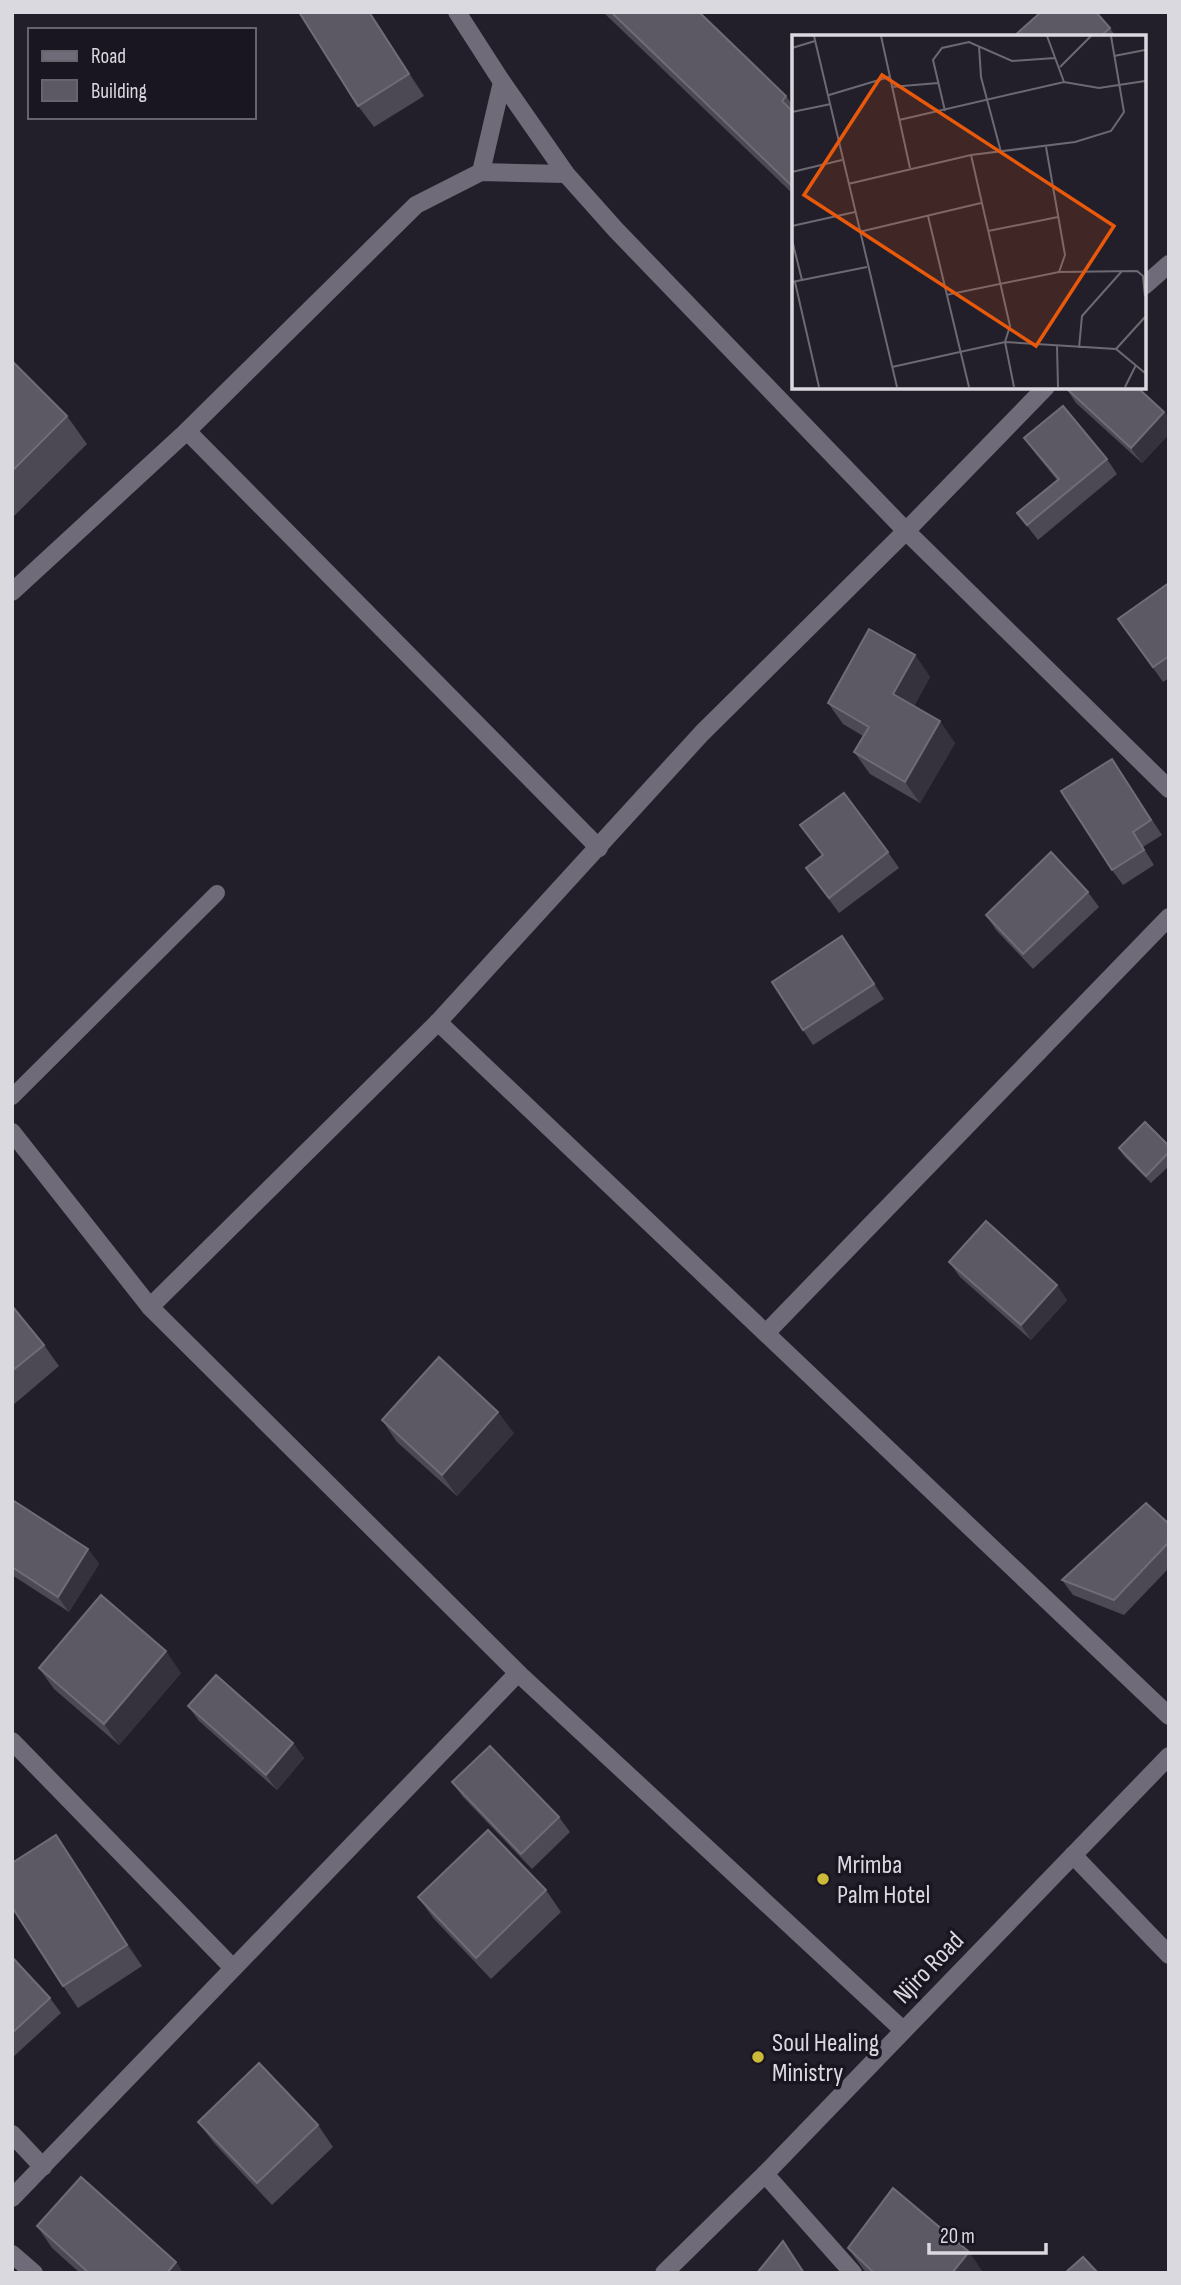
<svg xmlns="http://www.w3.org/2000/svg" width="1181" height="2285" font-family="'Sofia Sans Condensed',sans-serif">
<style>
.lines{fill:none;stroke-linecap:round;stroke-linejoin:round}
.service{stroke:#706b78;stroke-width:16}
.minor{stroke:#706b78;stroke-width:18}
.tertiary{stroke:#706b78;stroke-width:18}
.wall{fill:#4d4954}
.shaded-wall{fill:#36323d}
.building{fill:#5c5864;stroke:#706c77;stroke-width:2}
.poi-dot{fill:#cdb938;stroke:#1a1621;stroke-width:2.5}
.labels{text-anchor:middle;stroke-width:7;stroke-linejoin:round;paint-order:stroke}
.poi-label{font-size:26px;fill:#dbd9e0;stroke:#1a1621;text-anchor:start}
.street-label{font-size:26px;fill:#dbd9e0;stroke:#1a1621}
.inset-road{fill:none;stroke:#6d6973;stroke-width:2}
.view{fill:#e8590c;fill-opacity:0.15;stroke:#e8590c;stroke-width:3.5}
.inset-edge{fill:none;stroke:#dbd9e0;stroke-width:3.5}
</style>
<rect width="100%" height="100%" fill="#231f2a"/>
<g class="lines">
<path class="service" d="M12 1097 217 893"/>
<g class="minor">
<path d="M457 12 502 82 566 174 616 230 906 531 1169 789"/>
<path d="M481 172 502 82"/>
<path d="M1144 286 1169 264"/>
<path d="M187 431 599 848"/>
<path d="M12 592 187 431 416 205 481 172 566 174"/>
<path d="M438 1022 1169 1716"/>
<path d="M12 1132 150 1307 518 1673 903 2030"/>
<path d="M150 1307 438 1022 702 733 906 531 1046 387"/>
<path d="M767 1332 1169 917"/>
<path d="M12 1741 233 1968"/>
<path d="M1073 1855 1169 1955"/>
<path d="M12 2134 43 2167"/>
<path d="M765 2174 853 2273"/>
<path d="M12 2198 518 1673"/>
<path d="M12 2254 34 2273"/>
</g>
<path class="tertiary" d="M664 2273 765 2174 1169 1756"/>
</g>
<g class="wall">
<path d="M370 12 424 96 374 127 358 106Z"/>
<path d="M603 12H699L786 96 794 107V195Z"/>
<path d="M1110 28 1116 37H1013Z"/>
<path d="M12 361 67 416 87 444 12 518Z"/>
<path d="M1066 388 1164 412 1169 418V434L1142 463 1076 403Z"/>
<path d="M1024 438 1107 459 1117 474 1038 540 1017 513 1057 480 1035 453Z"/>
<path d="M1169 583V678L1163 682 1118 619Z"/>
<path d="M915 655 930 677 914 706 955 743 920 803 870 774 854 752 863 736 843 724 828 703Z"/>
<path d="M1112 759 1162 835 1143 847 1154 865 1123 885 1112 870Z"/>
<path d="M800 825 888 852 899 868 839 913 806 868 823 856Z"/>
<path d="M1088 892 1099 907 1033 969 996 930 986 915Z"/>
<path d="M853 951 884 999 813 1045 803 1030Z"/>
<path d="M1169 1146V1166L1151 1183 1124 1156 1119 1148Z"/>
<path d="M949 1262 1067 1300 1031 1340 960 1277Z"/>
<path d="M12 1306 44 1345 59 1366 12 1406Z"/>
<path d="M382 1420 514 1433 457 1496 397 1442Z"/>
<path d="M12 1504 88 1549 99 1564 69 1612 12 1575Z"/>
<path d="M1169 1524V1568L1124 1615 1073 1595 1062 1580Z"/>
<path d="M39 1668 181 1673 119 1745 54 1689Z"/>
<path d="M188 1706 293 1743 304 1758 277 1790 199 1721Z"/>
<path d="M452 1782 559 1817 570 1832 532 1869 463 1797Z"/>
<path d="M56 1835 142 1966 78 2008 63 1986Z"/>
<path d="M546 1890 561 1912 491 1979 434 1919 418 1897Z"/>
<path d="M12 1957 50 1998 61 2013 12 2058Z"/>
<path d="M198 2122 318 2125 333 2147 272 2205 214 2143Z"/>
<path d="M37 2226 176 2262 183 2273H80L52 2248Z"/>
<path d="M848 2248 969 2252 983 2273H866Z"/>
</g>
<g class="shaded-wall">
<path d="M369 12H370L424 96 409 74Z"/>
<path d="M1164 412 1169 418V434L1142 463 1131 448Z"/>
<path d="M915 655 930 677 908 716 893 694Z"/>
<path d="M940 721 955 743 920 803 905 782Z"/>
<path d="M1057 1285 1067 1300 1031 1340 1021 1325Z"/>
<path d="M498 1412 514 1433 457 1496 442 1475Z"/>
<path d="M88 1549 99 1564 69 1612 58 1597Z"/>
<path d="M166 1651 181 1673 119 1745 104 1724Z"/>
<path d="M293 1743 304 1758 277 1790 266 1775Z"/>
<path d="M56 1835 71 1857 142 1966 127 1945Z"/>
<path d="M969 2252 983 2273H952Z"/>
<path d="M176 2262 183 2273H167Z"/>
</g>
<g class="building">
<path d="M299 12H369L409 74 358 106Z"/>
<path d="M611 12H699L786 96 782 101 794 113V188Z"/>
<path d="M1041 12H1096L1110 28 1100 37H1013Z"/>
<path d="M12 361 67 416 12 471Z"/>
<path d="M1067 387H1137L1164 412 1131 448 1066 388Z"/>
<path d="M1063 406 1107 459 1027 525 1017 513 1059 479 1024 438Z"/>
<path d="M1169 583V656L1153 667 1118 619Z"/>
<path d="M869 629 915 655 893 694 940 721 905 782 854 752 869 727 828 703Z"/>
<path d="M1112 759 1151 820 1133 832 1144 850 1112 870 1061 791Z"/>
<path d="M844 793 888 852 829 898 806 868 823 855 800 825Z"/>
<path d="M1051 852 1088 892 1023 954 986 915Z"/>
<path d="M842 936 874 984 803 1030 772 982Z"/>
<path d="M1145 1122 1169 1146V1152L1146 1176 1119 1148Z"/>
<path d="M986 1221 1057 1285 1021 1325 949 1262Z"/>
<path d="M12 1306 44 1345 12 1371Z"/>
<path d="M439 1357 498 1412 442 1475 382 1420Z"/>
<path d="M14 1501 88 1549 58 1597 12 1567V1504Z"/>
<path d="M1146 1503 1169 1524V1542L1114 1600 1062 1580Z"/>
<path d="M101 1595 166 1651 104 1724 39 1668Z"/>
<path d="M216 1675 293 1743 266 1775 188 1706Z"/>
<path d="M490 1746 559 1817 521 1854 452 1782Z"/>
<path d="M488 1830 546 1890 476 1958 418 1897Z"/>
<path d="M56 1835 127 1945 63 1986 12 1907V1863Z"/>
<path d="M12 1957 50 1998 12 2033Z"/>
<path d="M259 2063 318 2125 257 2183 198 2122Z"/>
<path d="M81 2177 176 2262 167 2273H89L37 2226Z"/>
<path d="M893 2188 969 2252 952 2273H874L848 2248Z"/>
<path d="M783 2241 804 2273H757Z"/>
<path d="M1083 2257 1098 2273H1065Z"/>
</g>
<g class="poi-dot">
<circle cx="823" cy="1879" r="7"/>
<circle cx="758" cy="2057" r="7"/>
</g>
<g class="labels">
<g class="poi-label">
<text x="837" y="1873">Mrimba<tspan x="837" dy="30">Palm Hotel</tspan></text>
<text x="772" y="2051">Soul Healing<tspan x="772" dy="30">Ministry</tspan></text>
</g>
<g class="street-label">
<text transform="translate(928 1967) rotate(-46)" y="9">Njiro Road</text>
</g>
</g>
<g transform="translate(792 35)">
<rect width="354" height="354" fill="#231f2a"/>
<path class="inset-road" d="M22 1 105 352M89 1 118 133M255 1 272 47M187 11 189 42 209 117M0 13 23 6M322 21 353 15M268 32 299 1M99 52 146 48M37 60 97 42M153 76 141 25 150 13 177 7 220 26 263 23M0 77 39 69M107 85 272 47 307 53 353 46M254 112 273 220 267 237M179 120 218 291 213 307 222 352M0 137 50 125M56 149 179 120 283 107 319 96 332 77 319 1M136 181 177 352M0 191 63 177M196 196 266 182M67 197 189 168M0 205 10 245M0 247 75 232M3 247 27 352M154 260 267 237 345 236 351 241 353 261M265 311 266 352M287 313 290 281 330 236M324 314 353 282M100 332 213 307 324 314 353 338M333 352 344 330"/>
<path class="view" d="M90 40 322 191 244 311 12 160Z"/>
<rect width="354" height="354" class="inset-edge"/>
</g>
<rect width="1181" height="2285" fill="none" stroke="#dbd9e0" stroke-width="28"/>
<rect x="28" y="28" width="228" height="91" fill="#1a1621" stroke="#67646d" stroke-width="2"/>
<rect x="42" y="51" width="35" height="10" fill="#706b78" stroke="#67646d" stroke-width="2"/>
<text x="91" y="63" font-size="21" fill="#dbd9e0">Road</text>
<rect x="42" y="80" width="35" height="21" fill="#5c5864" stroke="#67646d" stroke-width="2"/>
<text x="91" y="98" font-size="21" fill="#dbd9e0">Building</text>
<path d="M929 2243v10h117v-10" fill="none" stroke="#dbd9e0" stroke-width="3.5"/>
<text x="940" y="2243" font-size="21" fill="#dbd9e0" stroke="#1a1621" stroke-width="5" paint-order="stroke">20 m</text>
</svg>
